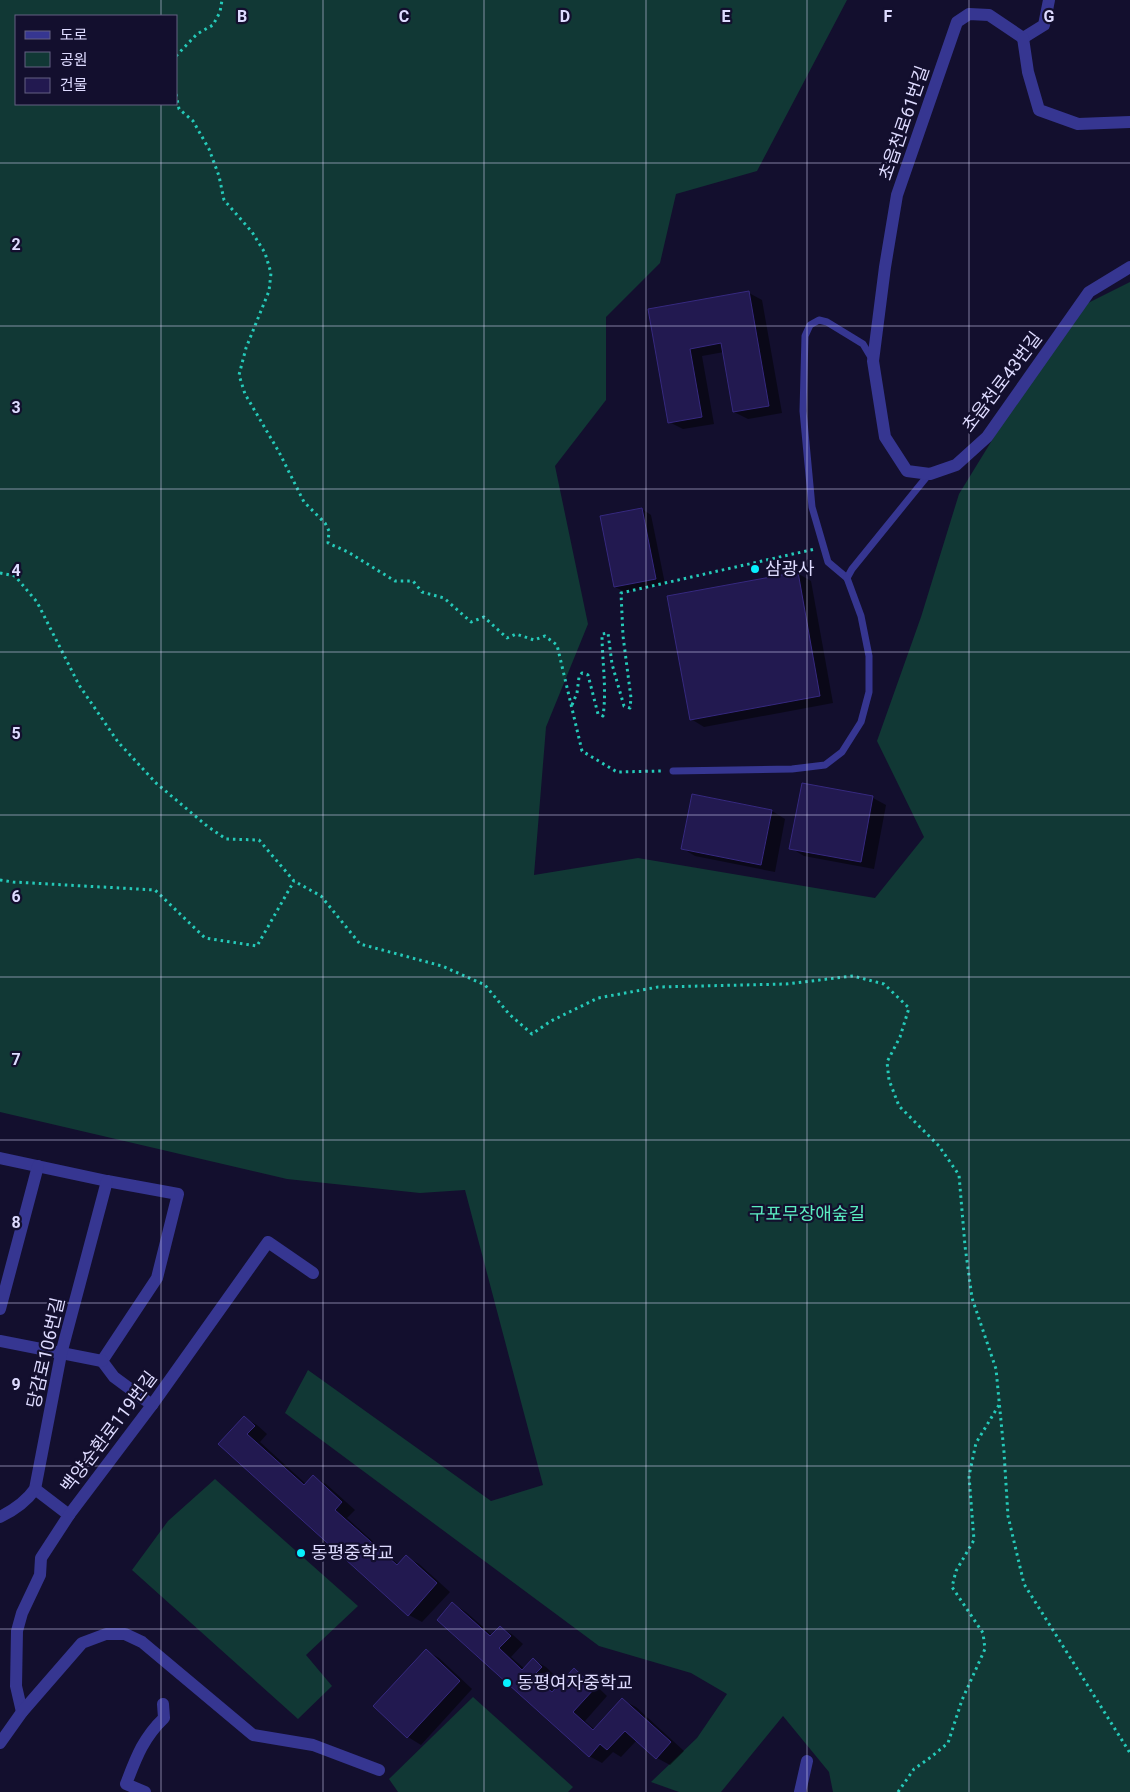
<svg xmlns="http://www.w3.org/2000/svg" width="1130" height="1792" font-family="Roboto,'Noto Sans KR',sans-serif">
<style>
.green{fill:#113835;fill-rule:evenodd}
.shadow{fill:#0007}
.building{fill:#221950;stroke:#36297f}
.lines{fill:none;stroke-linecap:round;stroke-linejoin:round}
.path{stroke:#25cab9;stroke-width:3;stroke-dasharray:2.5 4;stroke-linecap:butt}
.service{stroke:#363691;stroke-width:7}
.minor{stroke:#363691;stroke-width:12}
.grid{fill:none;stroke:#dedbff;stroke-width:1;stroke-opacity:0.55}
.poi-dot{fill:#07f1ff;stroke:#130f2e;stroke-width:2}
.labels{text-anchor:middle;stroke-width:4.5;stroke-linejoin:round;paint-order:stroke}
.street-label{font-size:18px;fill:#dedbff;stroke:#130f2e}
.poi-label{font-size:18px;fill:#dedbff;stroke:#130f2e;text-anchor:start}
.park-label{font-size:18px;fill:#5becc1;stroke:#130f2e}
.grid-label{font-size:16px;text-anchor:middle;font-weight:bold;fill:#dedbff;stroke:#130f2e;stroke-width:4.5;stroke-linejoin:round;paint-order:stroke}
</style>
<rect width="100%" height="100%" fill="#130f2e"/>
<g class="green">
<path d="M0 0H847L757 171 676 194 660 263 606 317V400L555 466 588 624 546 727 534 875 638 858 875 898 924 837 877 741 921 617 959 494 1002 424 1088 303 1130 282V1792H833L829 1772 783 1716 721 1792H679L651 1782 697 1738 727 1694 691 1673 599 1646 285 1413 308 1370 491 1501 543 1485 465 1190 420 1193 287 1179 0 1112ZM16 16H176V104H16Z"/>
<path d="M215 1479 358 1606 306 1655 332 1686 298 1719 132 1570 168 1521Z"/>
<path d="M473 1697 573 1787 568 1792H398L389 1779Z"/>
</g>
<g class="shadow">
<path d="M749 293 762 300 782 413 748 419 734 412 724 352 702 356 714 424 683 429 669 422 650 310Z"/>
<path d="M642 509 651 515 665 584 625 592 615 587Z"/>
<path d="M797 573 811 581 833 703 704 727 691 719Z"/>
<path d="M803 784 873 798 886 805 874 869 804 856 791 848Z"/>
<path d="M693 795 772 811 785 819 775 872 695 856 682 848Z"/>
<path d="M244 1418 257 1425 267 1434 260 1442 306 1484 313 1477 326 1484 355 1510 347 1518 399 1565 406 1557 419 1564 450 1592 422 1622 409 1615 220 1444Z"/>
<path d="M453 1604 466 1612 492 1635 500 1627 513 1635 523 1644 511 1657 525 1669 533 1660 546 1667 554 1675 546 1684 554 1692 574 1670 587 1677 607 1696 585 1721 595 1730 622 1700 636 1707 684 1751 670 1765 657 1758 637 1740 621 1757 613 1752 602 1763 589 1756Z"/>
<path d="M426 1651 439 1658 472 1689 421 1745 408 1737Z"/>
</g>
<g class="building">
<path d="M749 291 769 406 733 412 721 343 690 349 702 417 668 423 648 309Z"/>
<path d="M642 508 656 579 614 587 600 516Z"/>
<path d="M798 572 820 696 690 720 667 596Z"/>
<path d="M802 783 873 796 861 862 789 849Z"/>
<path d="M692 794 772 810 761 865 681 849Z"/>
<path d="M244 1416 255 1426 247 1434 304 1485 313 1475 342 1502 335 1510 397 1565 406 1555 437 1583 408 1616 218 1444Z"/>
<path d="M452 1602 490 1636 500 1626 511 1636 499 1648 522 1670 533 1658 542 1667 533 1676 552 1692 574 1668 595 1688 573 1712 593 1730 622 1698 671 1742 656 1759 625 1731 607 1750 600 1744 589 1757 437 1620Z"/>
<path d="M426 1649 460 1681 407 1738 373 1706Z"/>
</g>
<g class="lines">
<g class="path">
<path d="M176 56 197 34 213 25 220 12 222 0"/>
<path d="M176 94 179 109 193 121 209 149 219 176 224 200 252 232 265 253 271 273 269 291 246 348 239 375 245 394 279 452 304 502 325 523 329 531 328 543 348 552 395 581H413L422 592 444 598 471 622 484 617 507 638 516 634 534 640 545 636 557 645 582 751 617 772 662 771"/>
<path d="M0 573 15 576 37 602 79 685 118 742 156 783 207 826 226 839 259 840 294 881 321 896 360 944 442 966 485 985 509 1014 532 1034 551 1021 598 998 658 987 786 984 853 976 884 984 909 1008 900 1037 887 1062 889 1080 899 1106 939 1146 959 1175 965 1246 972 1298 996 1369 1004 1452 1008 1516 1024 1584 1130 1753"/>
<path d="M572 705 577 693 579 677 582 673 588 675 598 714 603 716C607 689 602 661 602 634L608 633 612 664 624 706 630 708 631 698 623 636 621 593 815 549"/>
<path d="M0 880 13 882 155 890 205 938 257 946 294 881"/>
<path d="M898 1792 914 1769 931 1757 948 1743 962 1700 985 1649 983 1633 952 1587 956 1571 974 1540 969 1476 976 1443 999 1405"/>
</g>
<g class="service">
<path d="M847 578 828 562 812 507 803 411 805 336 810 325 819 320 827 322 863 344 872 359"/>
<path d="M673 771 792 769 825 765 842 752 861 722 869 692V656L861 616 847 578 852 569 929 474"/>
</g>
<g class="minor">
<path d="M1049 0 1044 25 1023 38 989 15 969 14 957 22 897 195 885 267 873 361 885 437 907 471 930 474 956 465 987 437 1089 292 1130 267"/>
<path d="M1023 38 1028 72 1039 110 1078 124 1130 122"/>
<path d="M0 1158 107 1181 178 1194 157 1278 102 1361 114 1377 152 1405"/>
<path d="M0 1309 38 1166"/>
<path d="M0 1341 102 1361"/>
<path d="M35 1489 69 1515"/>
<path d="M0 1517C14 1510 26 1502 35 1489L61 1354 107 1181"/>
<path d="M22 1712 16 1686 17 1631 22 1613 40 1575 41 1558 69 1515 152 1405 268 1242 313 1273"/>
<path d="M0 1743 22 1712 82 1643 106 1634H125L142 1642 253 1735 313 1745 379 1770"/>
<path d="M145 1792 126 1784C136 1758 143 1738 164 1718L163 1704"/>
<path d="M800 1792 807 1761"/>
</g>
</g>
<path class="grid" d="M161 0V16M323 0V1792M484 0V1792M646 0V1792M807 0V1792M969 0V1792M161 104V1792M0 163H1130M0 326H1130M0 489H1130M0 652H1130M0 815H1130M0 977H1130M0 1140H1130M0 1303H1130M0 1466H1130M0 1629H1130"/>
<g class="poi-dot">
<circle cx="755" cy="569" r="5"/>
<circle cx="301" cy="1553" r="5"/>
<circle cx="507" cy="1683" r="5"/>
</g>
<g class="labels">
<g class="street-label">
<text transform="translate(904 123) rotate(-71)" y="6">초읍천로61번길</text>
<text transform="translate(1002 382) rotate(-53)" y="6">초읍천로43번길</text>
<text transform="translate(46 1353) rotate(-77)" y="6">당감로106번길</text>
<text transform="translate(109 1432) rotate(-53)" y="6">백양순환로119번길</text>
</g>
<g class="poi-label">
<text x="765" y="575">삼광사</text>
<text x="311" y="1559">동평중학교</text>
<text x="517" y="1689">동평여자중학교</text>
</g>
<g class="park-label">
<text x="807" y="1220">구포무장애숲길</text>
</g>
</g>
<g class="grid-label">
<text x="242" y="22">B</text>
<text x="404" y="22">C</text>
<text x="565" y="22">D</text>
<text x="726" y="22">E</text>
<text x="888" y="22">F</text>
<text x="1049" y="22">G</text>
<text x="16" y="250">2</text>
<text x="16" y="413">3</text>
<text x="16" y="576">4</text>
<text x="16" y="739">5</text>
<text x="16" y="902">6</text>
<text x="16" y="1065">7</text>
<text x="16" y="1228">8</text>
<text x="16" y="1390">9</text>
</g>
<rect x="15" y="15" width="162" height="90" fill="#130f2e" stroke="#646182"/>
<rect x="25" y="31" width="25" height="8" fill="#363691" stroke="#646182"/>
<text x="60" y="40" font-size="15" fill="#dedbff">도로</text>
<rect x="25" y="52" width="25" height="15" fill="#113835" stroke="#646182"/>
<text x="60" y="65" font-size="15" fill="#dedbff">공원</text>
<rect x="25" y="78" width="25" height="15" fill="#221950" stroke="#646182"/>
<text x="60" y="90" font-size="15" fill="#dedbff">건물</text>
</svg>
